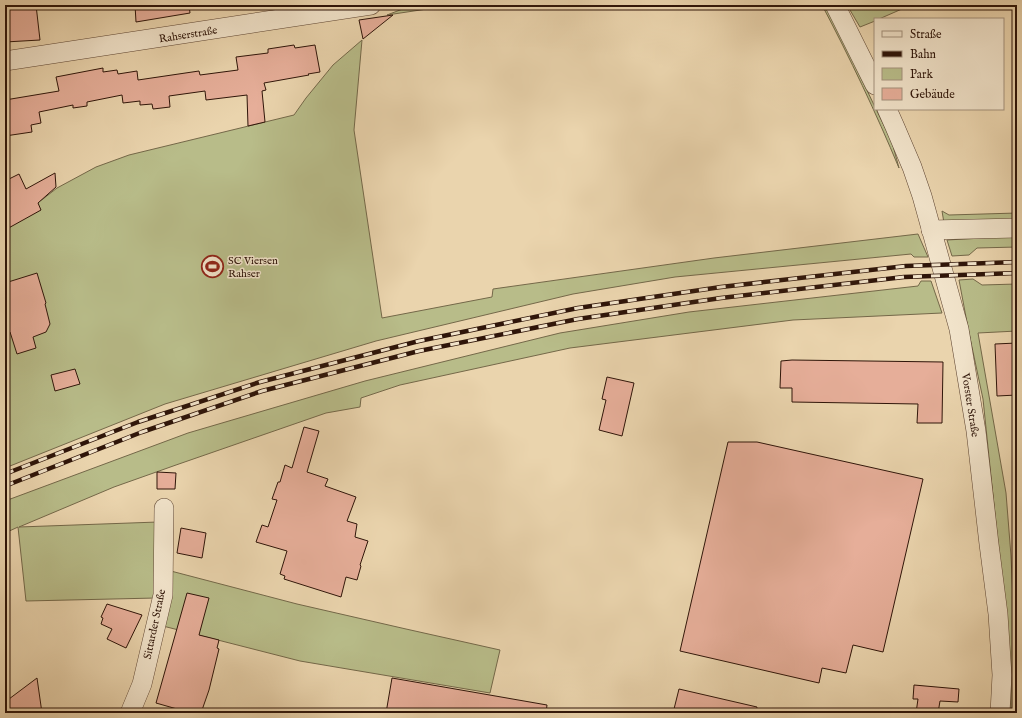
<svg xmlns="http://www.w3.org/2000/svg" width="1022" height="718" font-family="'IM FELL English',serif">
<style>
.green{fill:#b8bc89;stroke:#746849}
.building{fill:#e6ae99;stroke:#2f1509}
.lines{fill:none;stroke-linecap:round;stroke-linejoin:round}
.street-casing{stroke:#5e4532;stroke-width:20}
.path{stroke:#2f1509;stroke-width:2.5;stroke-dasharray:1 2;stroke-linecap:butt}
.street{stroke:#f1e3ca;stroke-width:19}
.rail-casing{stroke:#2f1509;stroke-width:4.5}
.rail{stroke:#f1e3ca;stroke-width:3;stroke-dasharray:9;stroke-linecap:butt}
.labels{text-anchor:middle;stroke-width:3;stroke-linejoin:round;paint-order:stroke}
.street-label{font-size:11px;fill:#2f1509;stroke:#f1e3ca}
.poi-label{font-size:11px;fill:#2f1509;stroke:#f1e3ca;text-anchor:start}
</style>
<rect width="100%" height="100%" fill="#ead4ad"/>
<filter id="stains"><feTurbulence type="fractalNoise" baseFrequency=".005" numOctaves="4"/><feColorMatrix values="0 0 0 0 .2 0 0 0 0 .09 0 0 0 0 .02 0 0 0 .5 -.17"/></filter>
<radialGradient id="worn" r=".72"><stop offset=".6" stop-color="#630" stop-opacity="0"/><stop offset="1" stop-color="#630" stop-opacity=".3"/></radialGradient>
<g class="green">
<path d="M413 5H435L427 9 387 15Z"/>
<path d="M822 5H826L875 107V109H876L892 142 899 168C876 113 850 58 822 5Z"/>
<path d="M847 5H911L879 19H875V21L860 27Z"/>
<path d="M362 40 354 130 382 318 492 297 493 289 714 258 918 234 928 257H914L911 254 675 277 573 294 376 341 165 404 5 468V439H6L5 429V220L43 199 57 188 96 167 129 155 294 115 306 98 333 65Z"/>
<path d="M942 211 949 215 1017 213V221L944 223Z"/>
<path d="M1017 236V247L977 248 969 255 952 256 947 240Z"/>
<path d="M973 279 982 285 1017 284V331L978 333 1006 493 1011 556 1015 643V713H1010L1011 690 1005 611 983 399 969 333 959 280Z"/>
<path d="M921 281H931L942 313 793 320 570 348 400 385 361 398 360 407 326 413 176 465 114 487 19 527 158 522 156 598 26 601 18 527 5 533V501L188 433 365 381 560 333 689 312 918 286Z"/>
<path d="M167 570 297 604 406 629 500 650 490 693 300 661 159 625Z"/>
</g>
<g class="building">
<path d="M5 5H36L40 40 5 42Z"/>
<path d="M135 5H189L190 13 136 22Z"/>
<path d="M393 15 363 39 359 20Z"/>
<path d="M294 45 295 48 315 45 320 72 308 74 309 75 264 83 266 90 262 91 265 122 248 126 247 95 206 100 205 91 169 96 170 107 153 109 152 104 140 105V101L123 103 122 95 87 102V106L73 108V105L39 112 41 123 31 125 32 132 5 136V100L59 91 56 77 103 68V72L117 70 118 74 137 71 138 80 199 71 200 75 238 70 236 57 268 53V49Z"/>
<path d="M55 173 56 187 38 203 41 210 5 230V181L19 174 26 189Z"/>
<path d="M37 273 46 303 45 304 50 324 46 332 33 337 36 348 17 354 10 332 5 333V283Z"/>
<path d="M1017 343V395L997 396 995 344Z"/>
<path d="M792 360 943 362 942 423H917L918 404 792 402V388H780L781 361Z"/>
<path d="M75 369 80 384 55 391 51 375Z"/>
<path d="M607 377 634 383 622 436 599 430 606 400 602 399Z"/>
<path d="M304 427 319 431 307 472 328 479 325 486 356 497 347 521 357 524 355 537 368 541 360 565 361 566 357 580 346 577 341 597 284 579 285 576 280 574 287 551 256 542 262 525 268 527 277 500 272 499 278 482H280L285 465 292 468Z"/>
<path d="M728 442H757L923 479 883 652 853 645 846 673 822 668 819 683 680 651Z"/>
<path d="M157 472 176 473 175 489H157Z"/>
<path d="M181 528 206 533 202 558 177 553Z"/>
<path d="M187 593 209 598 199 635 219 640 217 648 219 649 209 690 201 713H191L156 703Z"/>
<path d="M107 604 142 615 126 648 107 639 112 629 101 624 103 618 101 617Z"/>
<path d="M37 678 42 713H5V702Z"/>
<path d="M392 678 547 705 546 713H386Z"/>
<path d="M914 685 959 689 958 702 940 701 938 713H916L918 699H913Z"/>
<path d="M679 689 757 707 756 713H673Z"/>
</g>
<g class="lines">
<defs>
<g id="street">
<path d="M835 5 875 85"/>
<path d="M5 61 371 5"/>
<path d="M887 109 895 127 912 167 922 196 959 329 976 431 989 544 998 614 1002 675 1000 713"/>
<path d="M931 230 1017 228"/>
<path d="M130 713 142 684 163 595 164 508"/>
</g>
</defs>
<use href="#street" class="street-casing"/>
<path class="path" d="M5 228 9 226"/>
<use href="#street" class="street"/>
<defs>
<g id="rail">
<path d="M5 474 138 422 260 382 419 341 578 308 721 287 906 266 1017 262"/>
<path d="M5 486 142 432 262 391 419 351 578 319 721 298 904 277 1017 273"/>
</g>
</defs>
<use href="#rail" class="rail-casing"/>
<use href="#rail" class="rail"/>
</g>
<defs>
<symbol id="stadium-ring" viewBox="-11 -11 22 22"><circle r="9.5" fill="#f1e3ca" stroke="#8f2418" stroke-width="1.5"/><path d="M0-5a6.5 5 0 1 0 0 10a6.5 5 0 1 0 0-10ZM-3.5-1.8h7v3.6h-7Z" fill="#8f2418"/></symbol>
</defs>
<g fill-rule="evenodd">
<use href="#stadium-ring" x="200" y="254" width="25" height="25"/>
</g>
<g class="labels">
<g class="street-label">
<text transform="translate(188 34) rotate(-9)" y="4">Rahserstraße</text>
<text transform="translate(971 405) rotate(81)" y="4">Vorster Straße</text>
<text transform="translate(154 624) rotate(-78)" y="4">Sittarder Straße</text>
</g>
<g class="poi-label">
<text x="228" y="264">SC Viersen<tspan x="228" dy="13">Rahser</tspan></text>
</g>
</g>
<rect width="1022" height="718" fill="none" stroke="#ead4ad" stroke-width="20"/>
<rect x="6" y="6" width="1010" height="706" fill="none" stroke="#2f1509" stroke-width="2"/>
<rect x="10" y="10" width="1002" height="698" fill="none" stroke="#2f1509"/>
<rect x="874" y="18" width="130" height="92" fill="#f1e3ca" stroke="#a3917d"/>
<rect x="882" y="31" width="20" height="6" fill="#f1e3ca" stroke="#a3917d"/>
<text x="910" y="38" font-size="12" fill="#2f1509">Straße</text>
<rect x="882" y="51" width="20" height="6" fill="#2f1509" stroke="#a3917d"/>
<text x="910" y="58" font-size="12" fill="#2f1509">Bahn</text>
<rect x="882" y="68" width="20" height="12" fill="#b8bc89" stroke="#a3917d"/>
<text x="910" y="78" font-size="12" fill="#2f1509">Park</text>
<rect x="882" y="88" width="20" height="12" fill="#e6ae99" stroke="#a3917d"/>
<text x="910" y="98" font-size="12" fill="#2f1509">Gebäude</text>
<rect width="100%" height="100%" filter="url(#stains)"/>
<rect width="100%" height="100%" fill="url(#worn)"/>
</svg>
